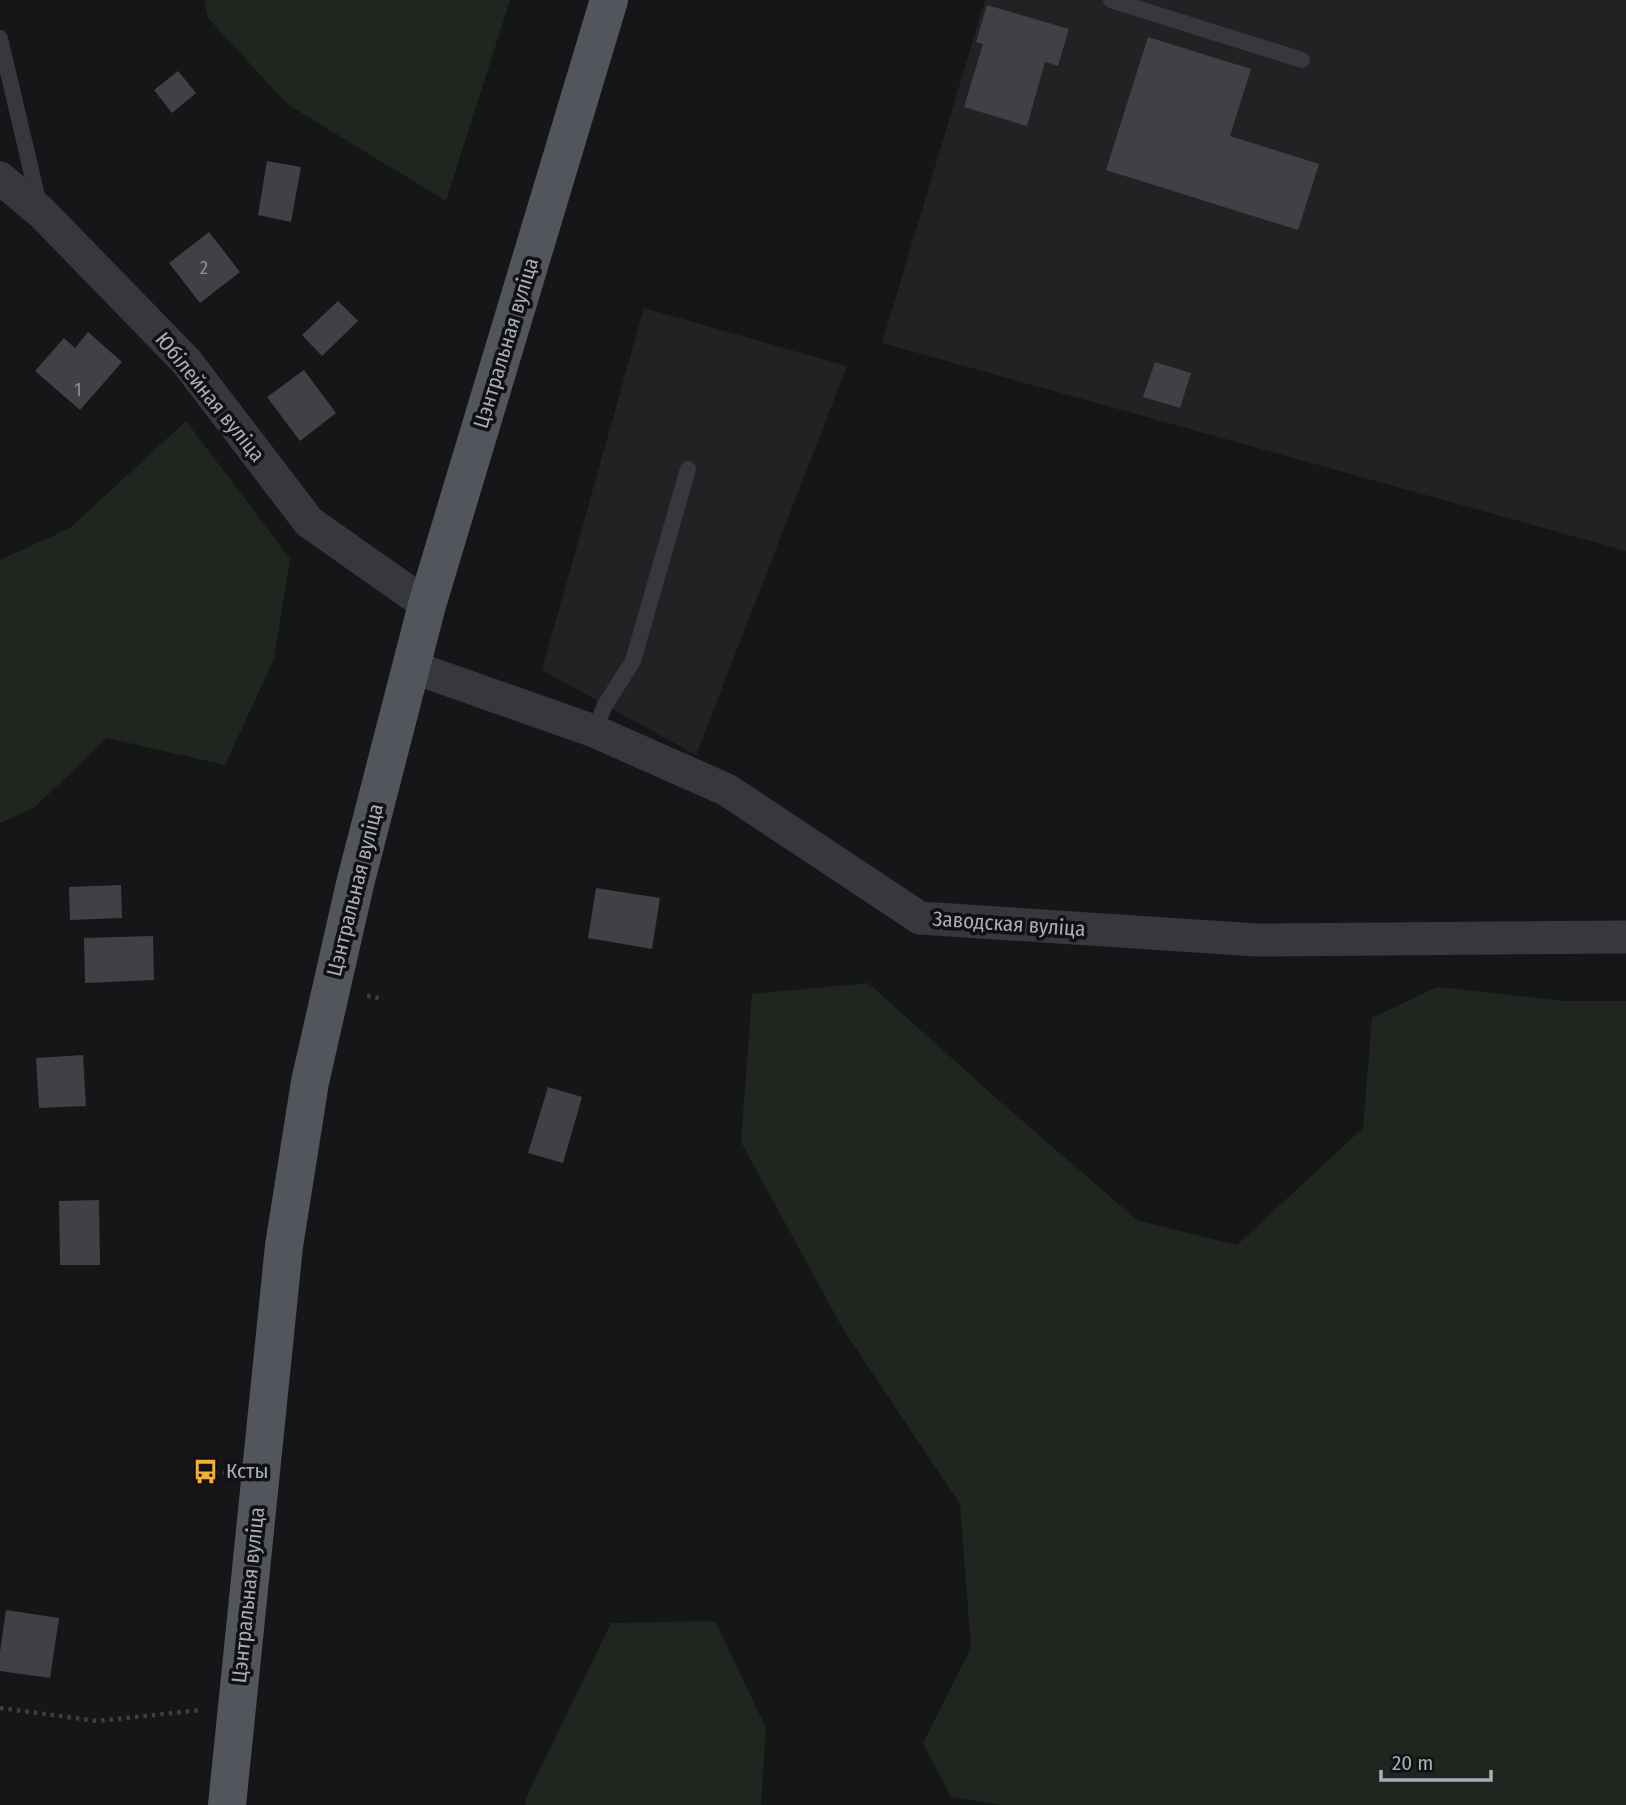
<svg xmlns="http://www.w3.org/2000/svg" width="1626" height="1805" font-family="'Fira Sans Condensed',sans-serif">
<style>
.built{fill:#222225}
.green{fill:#1e261f}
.building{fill:#404145}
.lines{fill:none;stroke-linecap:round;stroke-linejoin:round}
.path{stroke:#3d3f44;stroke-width:4.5;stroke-dasharray:3.5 5;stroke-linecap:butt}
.service{stroke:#37383d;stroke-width:16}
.minor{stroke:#37383d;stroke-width:33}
.primary{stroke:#53555c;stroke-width:38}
.labels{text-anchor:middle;stroke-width:7;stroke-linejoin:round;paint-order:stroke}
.number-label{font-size:18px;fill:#8e929b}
.street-label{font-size:21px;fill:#a8adb8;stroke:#111113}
.poi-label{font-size:21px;fill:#a8adb8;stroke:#111113;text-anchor:start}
</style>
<rect width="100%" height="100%" fill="#161618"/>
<g class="built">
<path d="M985 0H1626V551L882 343Z"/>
<path d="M644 308 847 366 696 755 542 670Z"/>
</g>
<g class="green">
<path d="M204 0H510L446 201 287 104 208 18Z"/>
<path d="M186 421 290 559 274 659 225 765 107 738 35 807 0 823V560L70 528Z"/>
<path d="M868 983 1003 1104 1137 1220 1237 1245 1363 1128 1372 1018 1437 987 1565 1001H1626V1805H1002L951 1797 923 1743 971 1648 960 1504 843 1329 741 1142 752 994Z"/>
<path d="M715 1621 766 1728 761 1805H526L525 1800 611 1623Z"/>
</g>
<g class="building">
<path d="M987 5 1069 29 1058 66 1045 62 1027 126 964 107 983 44 976 42Z"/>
<path d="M1148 37 1251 69 1230 136 1319 164 1298 230 1106 170Z"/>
<path d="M178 71 196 93 172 113 154 90Z"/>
<path d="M267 161 301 167 291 222 258 215Z"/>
<path d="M209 232 240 272 200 303 169 263Z"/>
<path d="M338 301 358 321 322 356 302 335Z"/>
<path d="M88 332 122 362 80 410 35 371 64 338 75 348Z"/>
<path d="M1155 362 1191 373 1180 408 1143 397Z"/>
<path d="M304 370 336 413 300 441 267 397Z"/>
<path d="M121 885 122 918 70 920 69 887Z"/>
<path d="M596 888 660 898 652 949 588 938Z"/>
<path d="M153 936 154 980 85 983 84 938Z"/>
<path d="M83 1055 86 1106 39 1108 36 1058Z"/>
<path d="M548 1087 582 1097 563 1163 528 1153Z"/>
<path d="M99 1200 100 1265H60L59 1201Z"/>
<path d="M6 1610 59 1618 50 1678 0 1671V1652Z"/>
</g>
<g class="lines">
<g class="path">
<path d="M367 996 384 999"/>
<path d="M206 1471 224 1473"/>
<path d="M0 1708 97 1721 201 1710"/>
</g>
<g class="service">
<path d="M1111 0 1302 60"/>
<path d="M0 38 39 204"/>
<path d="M594 731 605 705 633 661 688 469"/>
</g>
<g class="minor">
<path d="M0 178 42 213 186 361 309 522 427 605"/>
<path d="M412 667 594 731 727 790 920 918 1257 940 1626 937"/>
</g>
<path class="primary" d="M227 1805 284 1246 310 1082 355 884 427 605 609 0"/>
</g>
<defs>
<symbol id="bus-bare" viewBox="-9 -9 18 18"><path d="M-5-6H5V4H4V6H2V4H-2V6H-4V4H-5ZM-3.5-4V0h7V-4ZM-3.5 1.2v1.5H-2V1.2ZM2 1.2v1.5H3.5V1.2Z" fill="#f2b134" stroke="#111113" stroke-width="2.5" paint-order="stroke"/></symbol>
</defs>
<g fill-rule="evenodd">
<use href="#bus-bare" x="188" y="1454" width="35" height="35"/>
</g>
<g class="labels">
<g class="number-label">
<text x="204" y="274">2</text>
<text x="78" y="396">1</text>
</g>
<g class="street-label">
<text transform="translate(506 343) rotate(-73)" y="7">Цэнтральная вуліца</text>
<text transform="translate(210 397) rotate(51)" y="7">Юбілейная вуліца</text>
<text transform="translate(355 890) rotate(-76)" y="7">Цэнтральная вуліца</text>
<text transform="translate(1009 924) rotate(4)" y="7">Заводская вуліца</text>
<text transform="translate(248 1595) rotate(-84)" y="7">Цэнтральная вуліца</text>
</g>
<g class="poi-label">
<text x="226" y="1478">Ксты</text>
</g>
</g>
<path d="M1381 1770v10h110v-10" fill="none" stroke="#a8adb8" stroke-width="3.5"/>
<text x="1392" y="1770" font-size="21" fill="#a8adb8" stroke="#111113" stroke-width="5" paint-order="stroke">20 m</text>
</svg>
